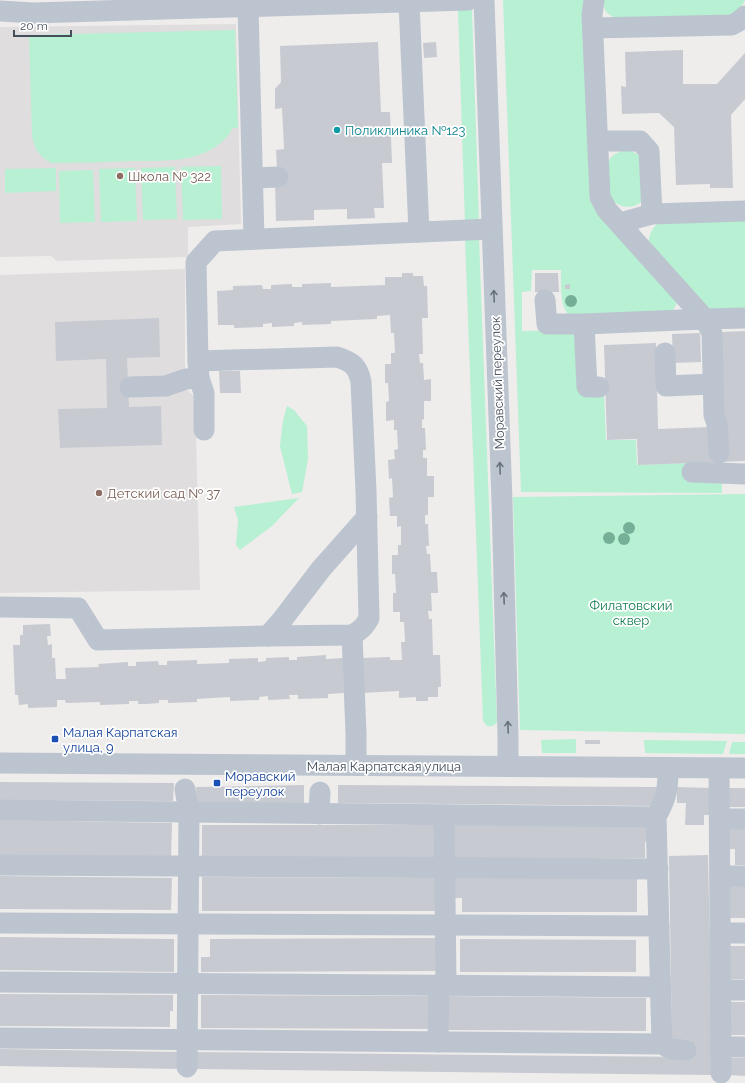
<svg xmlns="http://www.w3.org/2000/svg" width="745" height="1083" font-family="Raleway,sans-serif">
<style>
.education{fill:#e0ddde}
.green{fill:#b7f0d2}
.building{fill:#c8cad2}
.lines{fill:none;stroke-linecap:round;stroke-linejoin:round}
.minor{stroke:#bcc5cf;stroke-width:21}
.tree{fill:#76af97}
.oneway{stroke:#68717d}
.culture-dot{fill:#0f9aa8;stroke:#fff;stroke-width:1.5}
.education-dot{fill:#8d6e63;stroke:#fff;stroke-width:1.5}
.transit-dot{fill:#1a4fb4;stroke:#fff;stroke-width:1.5}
.labels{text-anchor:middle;stroke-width:3.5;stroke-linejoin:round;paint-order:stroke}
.culture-label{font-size:13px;fill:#0d838f;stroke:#fff;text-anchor:start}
.education-label{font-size:13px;fill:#785e54;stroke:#fff;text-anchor:start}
.street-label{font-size:13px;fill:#444d5a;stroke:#fff}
.park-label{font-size:13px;fill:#137d51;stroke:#fff}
.transit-label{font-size:13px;fill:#164399;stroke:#fff;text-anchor:start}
</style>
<rect width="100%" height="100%" fill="#efecec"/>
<g class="education">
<path d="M236 24 241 224 188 227V257L57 261 51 256 0 257V27Z"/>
<path d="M185 269V388L195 397 200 590 0 593V275Z"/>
</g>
<g class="green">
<path d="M503 0H588L592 191 677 299 676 305 672 312 569 315C559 306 561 282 561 270H532L531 291 522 292V331L568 330 572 331 604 393 606 440H636L637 465 688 463 722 480V493L521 492Z"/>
<path d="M601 0H745C741 10 735 12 726 16L617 20 606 12Z"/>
<path d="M472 9 479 222 465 223 458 10Z"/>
<path d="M235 30 238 128H233C227 139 217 147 206 152 185 162 155 161 132 161 106 162 79 163 52 163 40 158 34 149 32 136L29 35Z"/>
<path d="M630 150 640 156 642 201C631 211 619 207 610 198 608 174 598 153 630 150Z"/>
<path d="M221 166 222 219 183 220 181 167Z"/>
<path d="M175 167 177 219 143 220 141 168Z"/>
<path d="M56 168V191L5 193V169Z"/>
<path d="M135 168 137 221 101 222 99 169Z"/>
<path d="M93 170 95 222 60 223 59 171Z"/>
<path d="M745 218V313L713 312 648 244C649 235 652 227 660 222Z"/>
<path d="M479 238 497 722C494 726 492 727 487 726L483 721 465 239Z"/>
<path d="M287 406 294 410 307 426 308 459 302 492 292 494 280 446 283 421Z"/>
<path d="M745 494V734L520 730 513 497Z"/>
<path d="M299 498 272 526 240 550 236 545 238 520 234 507Z"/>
<path d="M576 739V753H542L541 740Z"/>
<path d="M644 740 727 741 723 754 645 753Z"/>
<path d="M732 742H745V754H729Z"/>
</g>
<g class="building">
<path d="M378 42 381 112H390L392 163H382L384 208H374L375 218 347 219V209L314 210V220L276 221 275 184 277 169 276 150 284 149 282 108 275 109V89L281 82 280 46Z"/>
<path d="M436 42 437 57 424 58 423 43Z"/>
<path d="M683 50V84H717L745 53V99L731 115 733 188H710V184L676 185 674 127 659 113 622 114 621 86 626 87 625 52Z"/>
<path d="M402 273H413V276H423L424 286H427L428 318H422L423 354H419L420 363H423L424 380 431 379V401H424V419L422 420V428H425L426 450H423V458H427V476H434V497H428V515H425V524H428L429 546H426L427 554H430L431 572H437L438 593H431L432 611H428L429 619H432L433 655H440L441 687H438V697H428V701H416V697L399 698V691L362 693 361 658 390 657V660H402L401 642H405L404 622H400V612H393V593H396L395 574H392V555H398V545H401V526L397 527V516H390L389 498 393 497 392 478 389 479 388 460 395 459 394 450 398 449 397 430H394V420L386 421V402L389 401 388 383H385V364H391V353H395L394 333H391L390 315 377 316V319L331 321V324L302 325V322L294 323V326L272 327V323L263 324V327L234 328V325H218L217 291 233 290V286L262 285 263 289H271V285L292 284V287H302V284L331 283V287L385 285V277H402Z"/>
<path d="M535 273H558L559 292H535Z"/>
<path d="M570 284V289H565V285Z"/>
<path d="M159 318 160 357 127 358 129 407 161 406 162 445 60 448 58 409 107 408 106 359 56 361 55 322Z"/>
<path d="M745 331V461L638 465 637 439 607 440 604 345 656 343 658 429 710 427 722 332Z"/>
<path d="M700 333 701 362 673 363 672 334Z"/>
<path d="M219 371H240L241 393H220Z"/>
<path d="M50 624 51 636H47L48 645 52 644V658H55L56 679H66L65 668 99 667 98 664 128 662V666H136V662L158 661 159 665H167V661L197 660V664L229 663V659L258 658V662L266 661V658L289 657V660H297V657L326 655V659L343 658 344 693 328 694V698L298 699V695H289L290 699 268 700V696L259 697V700L230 701V697L197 699V702L168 703V700H159V703L147 704H138V701H129V704L100 705V702L66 703 65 700H57V707L28 708V704L19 705 18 695H15L13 645H20V635H23V625Z"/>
<rect x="585" y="740" width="15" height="4"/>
<path d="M0 782 174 783 173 801 0 800Z"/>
<path d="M304 785V804L197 806 196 787Z"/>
<path d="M338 785 658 787 657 806 338 803Z"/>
<path d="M677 787 711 788 710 815H704V825H685L686 803H677Z"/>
<rect x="729" y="788" width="16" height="19"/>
<path d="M0 820 172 823 171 858 0 855Z"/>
<rect x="202" y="825" width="236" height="33"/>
<path d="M453 825 648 826V842H645V858H463L453 861Z"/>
<path d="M725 829H745V865H735V849H725Z"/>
<path d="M708 855 713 1075 194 1069V1052L691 1057V1040L672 1039 669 856Z"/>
<path d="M0 876 172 878 171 910 0 909Z"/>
<path d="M202 877 439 878V911H202Z"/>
<path d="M452 878H637V912H462V898H452Z"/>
<rect x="728" y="885" width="17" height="33"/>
<path d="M0 937 174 939V972L0 970Z"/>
<path d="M440 938V971L201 972V957H210V939Z"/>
<path d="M460 939 636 940V972H460Z"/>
<rect x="730" y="946" width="15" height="33"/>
<path d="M0 994 173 995V1011H170V1027L0 1026Z"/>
<path d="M201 995 431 996V1029L201 1028Z"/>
<path d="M446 996 646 998V1031L446 1030Z"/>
<rect x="730" y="1002" width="15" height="33"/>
<path d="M0 1049 181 1052V1069L0 1066Z"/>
<path d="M728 1058H745V1076L728 1075Z"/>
</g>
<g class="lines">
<g class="minor">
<path d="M484 0 502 501 508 736V766"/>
<path d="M594 0 592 15 600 197 607 210 705 319 745 318"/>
<path d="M409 2 419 232"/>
<path d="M248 7 254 239"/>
<path d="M0 11 33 13 468 0"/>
<path d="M593 28 732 25 739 21 745 16"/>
<path d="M598 141H640L649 151 652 214"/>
<path d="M253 178 278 177"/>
<path d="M620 223 652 214 745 211"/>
<path d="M545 300 547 324H584L705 319 712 333 714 415 717 424 719 453"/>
<path d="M584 324 587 387H599"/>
<path d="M665 353 666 386 713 384"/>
<path d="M199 378 204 393V430"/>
<path d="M130 387 166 386 186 379 199 378 198 361"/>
<path d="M692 472 745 474"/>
<path d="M0 607 78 608 98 640 268 636 352 635C360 631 365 627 369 618L366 491 361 382C358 366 352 362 337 357L198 361 196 262 215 241 491 229"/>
<path d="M352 635 356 733V765"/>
<path d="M268 636 282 620 321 569 367 517"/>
<path d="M0 763 745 768"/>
<path d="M719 768 721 1073"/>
<path d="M185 789 189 812 187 1067"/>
<path d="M0 810 656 817"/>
<path d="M319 814 320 792"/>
<path d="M444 815 446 985"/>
<path d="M720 819H745"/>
<path d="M0 865 658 869"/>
<path d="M720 876H745"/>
<path d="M0 923 659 926"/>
<path d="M720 933H745"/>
<path d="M0 982 661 987"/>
<path d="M720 990H745"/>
<path d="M0 1038 662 1044 671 1049 686 1050"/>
<path d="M438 1042 439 985"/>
<path d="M662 1044 656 817C667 797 668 790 668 768"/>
<path d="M720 1047H745"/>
</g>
</g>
<g class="tree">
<circle cx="571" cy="301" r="6"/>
<circle cx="629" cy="528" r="6"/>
<circle cx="609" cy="538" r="6"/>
<circle cx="624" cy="539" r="6"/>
</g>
<defs><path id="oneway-shaft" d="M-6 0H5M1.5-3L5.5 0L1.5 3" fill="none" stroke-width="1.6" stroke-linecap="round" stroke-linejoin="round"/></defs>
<g class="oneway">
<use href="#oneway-shaft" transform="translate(494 296) rotate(-92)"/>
<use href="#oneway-shaft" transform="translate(500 468) rotate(-92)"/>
<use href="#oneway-shaft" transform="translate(504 598) rotate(-92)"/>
<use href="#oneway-shaft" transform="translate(508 727) rotate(-92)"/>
</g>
<circle class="culture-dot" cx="337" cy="130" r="4"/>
<g class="education-dot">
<circle cx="120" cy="176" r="4"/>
<circle cx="99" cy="493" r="4"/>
</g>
<g class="transit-dot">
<rect x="51" y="735" width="8" height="8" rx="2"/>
<rect x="213" y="779" width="8" height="8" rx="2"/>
</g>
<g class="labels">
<g class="culture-label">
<text x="345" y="135">Поликлиника №123</text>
</g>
<g class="education-label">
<text x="128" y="181">Школа № 322</text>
<text x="107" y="498">Детский сад № 37</text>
</g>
<g class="street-label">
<text transform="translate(497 383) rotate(-92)" y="5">Моравский переулок</text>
<text x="384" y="771">Малая Карпатская улица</text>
</g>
<g class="park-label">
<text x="631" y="610">Филатовский<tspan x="631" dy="15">сквер</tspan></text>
</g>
<g class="transit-label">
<text x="63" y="737">Малая Карпатская<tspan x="63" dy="15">улица, 9</tspan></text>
<text x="225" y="781">Моравский<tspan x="225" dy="15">переулок</tspan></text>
</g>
</g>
<path d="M14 30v6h57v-6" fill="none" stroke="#444d5a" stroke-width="2"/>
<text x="20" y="30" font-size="12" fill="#444d5a" stroke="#ffffff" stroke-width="3" paint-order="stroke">20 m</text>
</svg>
